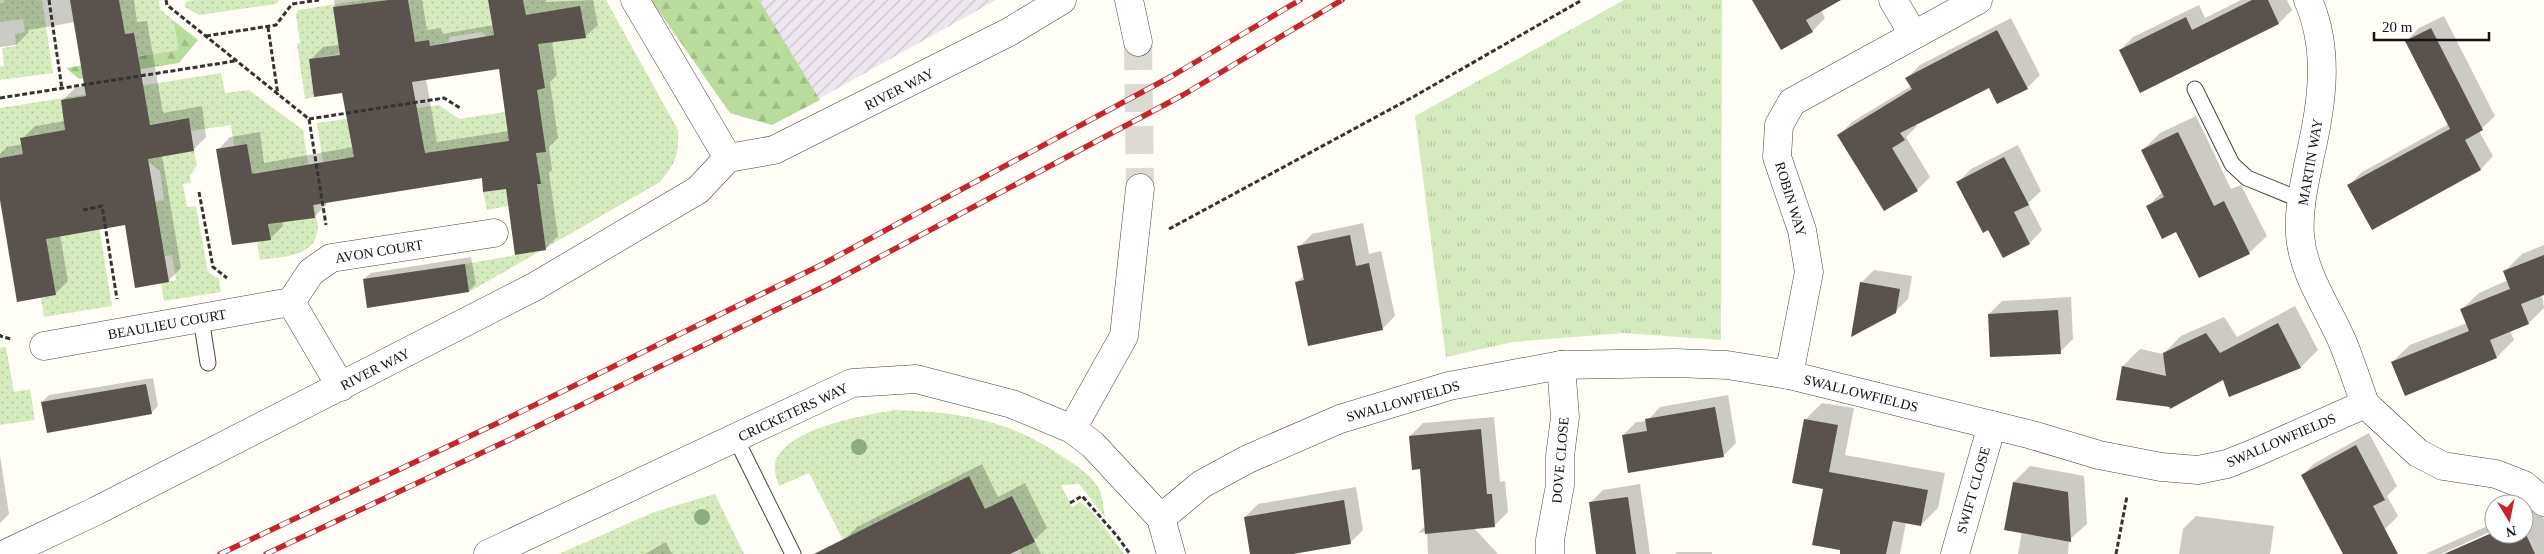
<svg xmlns="http://www.w3.org/2000/svg" width="2544" height="554" font-family="Georgia,serif">
<style>
.industrial{fill:url(#industrial-furrows)}
.grass{fill:url(#grass-dots)}
.forest{fill:url(#forest-firs)}
.park{fill:url(#park-tufts)}
.shadow{fill:#0003;fill-rule:evenodd}
.building{fill:#5a524d;fill-rule:evenodd}
.lines{fill:none;stroke-linecap:round;stroke-linejoin:round}
.minor-tunnel{stroke:#dbdad3;stroke-width:28;stroke-dasharray:28 14;stroke-linecap:butt}
.service-casing{stroke:#444;stroke-width:17}
.minor-casing{stroke:#444;stroke-width:29}
.path{stroke:#333;stroke-width:3;stroke-dasharray:5 2.5;stroke-linecap:butt}
.service{stroke:#fff;stroke-width:15}
.minor{stroke:#fff;stroke-width:28}
.rail-casing{stroke:#c4262e;stroke-width:5.5}
.rail{stroke:#fff;stroke-width:4;stroke-dasharray:11;stroke-linecap:butt}
.tree{fill:#8dad7f}
.labels{text-anchor:middle;stroke-width:5;stroke-linejoin:round;paint-order:stroke}
.street-label{font-size:14px;fill:#111;stroke:#fff}
</style>
<defs>
<pattern id="industrial-furrows" width="10" height="10" patternUnits="userSpaceOnUse" patternTransform="scale(1.25)"><rect width="10" height="10" fill="#eee6ef"/><path d="M-1 1l2-2M0 10L10 0M9 11l2-2" fill="none" stroke="#cbc4cc"/></pattern>
<pattern id="grass-dots" width="8" height="8" patternUnits="userSpaceOnUse" patternTransform="scale(1.25)"><rect width="8" height="8" fill="#d5ebbd"/><path d="M2 2h.1M6 6h.1" fill="none" stroke="#b6c8a1" stroke-width="1.8" stroke-linecap="round"/></pattern>
<pattern id="forest-firs" width="22" height="20" patternUnits="userSpaceOnUse" patternTransform="scale(1.25)"><rect width="22" height="20" fill="#b9dc9c"/><path d="M5 1l3.5 6h-7zM16 11l3.5 6h-7z" fill="#9ebc85"/></pattern>
<pattern id="park-tufts" width="24" height="20" patternUnits="userSpaceOnUse" patternTransform="scale(1.25)"><rect width="24" height="20" fill="#d5ebbd"/><path d="M3 7l-1-3M5 7V3M7 7l1-3M15 17l-1-3M17 17v-4M19 17l1-3" fill="none" stroke="#b6c8a1"/></pattern>
</defs>
<rect width="100%" height="100%" fill="#fffdf5"/>
<path class="industrial" d="M651 0H996L772 125 730 113Z"/>
<g class="grass">
<path d="M4 0H42L53 73 0 80V67L4 66 2 48 16 46 15 34 25 32 23 19 0 22V3H4Z"/>
<path d="M119 0H159L160 9 174 21 178 50 105 61 113 14 121 12Z"/>
<path d="M194 0H279L276 4 199 15 185 7V2Z"/>
<path d="M363 0H488L494 38 490 39 482 32 449 37V42L430 46 428 40 309 59 314 97 305 99 297 44 300 43 296 15 298 10Z"/>
<path d="M523 0H606L678 130C679 155 676 163 660 182L469 292 465 264 546 250 540 207 508 206 487 210 483 192 540 183 536 153 546 152 529 91 545 88 529 33Z"/>
<path d="M221 73 225 93 249 90 303 130 318 227C316 258 284 256 260 260L257 242 271 239 266 211 258 212 247 144 234 146 231 125 191 131 189 118 140 126 86 120 64 124 67 145 21 139 23 154 0 158V108Z"/>
<path d="M439 105 459 119 505 112 512 157 325 176 317 123Z"/>
<path d="M194 151 197 165 190 176 191 183 183 184 187 207 196 206 208 272 219 279 221 292 164 301 161 283 176 280 172 255 165 256 156 207 142 209 141 204 164 200 160 171 145 159Z"/>
<path d="M32 206 97 214 112 306 44 317 41 298 56 295Z"/>
<path d="M6 347 14 392 30 389 35 420 0 425V348Z"/>
<path d="M895 410C961 412 1012 420 1066 459 1077 466 1092 476 1098 487 1103 494 1103 508 1105 517L1079 484 1061 485 1072 507 1080 502 1095 515 1124 554H1022L1015 541 1023 519 1012 496 985 509 843 540 809 473 779 486C777 478 773 471 775 463 785 428 865 415 895 410Z"/>
<path d="M715 494 744 554H559L654 512Z"/>
</g>
<g class="forest">
<path d="M651 0H759L820 100 772 125 730 113Z"/>
<path d="M174 21 198 40 179 63 79 79 66 68 178 50Z"/>
</g>
<path class="park" d="M1624 0H1722L1721 340 1624 333 1513 342 1446 357 1415 116Z"/>
<g class="shadow">
<path d="M0 0H134L137 22 147 21 163 113 202 106 206 137 193 150 162 155 181 268 168 281 126 224 60 235 68 281 55 294 0 194V154L7 147 23 144 22 139 35 126 65 121 62 101 75 88 86 86 75 22 28 30 29 32 16 45 0 47Z"/>
<path d="M334 0H422L427 30 441 28 442 34 494 25 490 0H546V2L593 0 598 25 585 37 552 41 557 75 550 82 558 138 549 147 552 170 549 173 558 236 545 249 507 187 483 177 327 201V204L315 216 282 221 283 226 270 239 218 150 230 137 260 132 264 163 353 147 343 91 310 60 323 47 340 45ZM500 68 509 131 437 142 426 79Z"/>
<path d="M1753 0H1839L1821 10 1825 18 1813 31 1781 49Z"/>
<path d="M2241 0H2287L2292 10 2279 23 2140 91 2120 50 2133 37 2199 5 2205 18Z"/>
<path d="M2444 16 2495 116 2479 131 2493 156 2481 169 2372 228 2349 185 2362 172 2449 124 2406 41 2419 28Z"/>
<path d="M2011 18 2040 75 2027 88 1989 86 1915 124 1917 126 1906 137 1930 177 1917 190 1839 135 1852 122 1911 86 1907 78 1920 65Z"/>
<path d="M2196 116 2231 189 2241 185 2267 236 2249 253 2199 277 2176 230 2148 206 2163 191 2143 150 2160 133Z"/>
<path d="M2018 145 2041 191 2028 203 2042 230 2030 243 2004 256 1989 228 1958 182 1971 169Z"/>
<path d="M1363 223 1369 254 1381 251 1395 316 1382 329 1296 283 1305 274 1299 247 1312 234Z"/>
<path d="M2544 245V294L2542 295 2544 308 2529 323 2510 331 2514 340 2497 357 2392 362 2410 345 2467 323 2461 310 2479 293 2508 280 2505 271 2522 254Z"/>
<path d="M471 257 476 284 469 291 368 306 364 279 371 273Z"/>
<path d="M1874 270 1912 276 1908 299 1895 312 1861 283Z"/>
<path d="M2071 297 2073 339 2060 352 1989 314 2002 301Z"/>
<path d="M2295 306 2318 350 2301 367 2230 395 2224 378 2171 407 2123 366 2140 349 2163 354 2181 336 2224 317 2237 337Z"/>
<path d="M153 378 158 406 151 413 42 402 49 395Z"/>
<path d="M1728 395 1736 443 1723 456 1623 435 1636 422 1647 421 1660 407Z"/>
<path d="M1822 403 1854 408 1845 455 1945 473 1938 508 1921 525 1906 522 1900 554H1841L1842 549 1805 420Z"/>
<path d="M1494 417 1500 482 1505 481 1508 512 1495 525 1473 527 1498 554H1428L1427 532 1418 533 1426 525 1421 468 1410 436 1423 423Z"/>
<path d="M2369 433 2397 486 2387 496 2398 516 2385 529 2302 475 2315 463Z"/>
<path d="M0 455 9 514 0 523Z"/>
<path d="M982 464 998 497 1025 483 1047 528 1034 540 1041 554H851L844 540 857 527Z"/>
<path d="M2030 466 2084 476 2087 524 2069 540 2068 554H2018L2022 531 2005 528 2014 482Z"/>
<path d="M1640 484 1650 554H1597L1590 503 1603 490Z"/>
<path d="M1356 487 1363 530 1350 543 1285 554H1252L1245 517 1258 504Z"/>
<path d="M2537 504 2544 519V554H2447L2494 533 2524 534V520L2526 519 2524 510Z"/>
<path d="M2196 516 2274 526 2270 554H2179L2183 529Z"/>
<path d="M2494 523V530L2441 554H2425Z"/>
<path d="M666 542 672 554H645Z"/>
<path d="M1677 552H1712V554H1675Z"/>
</g>
<g class="building">
<path d="M70 0H119L125 34 134 33 150 125 189 118 194 151 148 159 169 282 135 288 125 225 46 239 56 295 17 302 0 200V158L23 154 20 138 65 130 61 100 86 96Z"/>
<path d="M389 0H408L415 42 429 40 430 46 494 35 488 0H523L526 15 580 6 586 38 538 44 545 88 537 90 546 152 536 153 541 184H537L546 250 515 255 506 189 483 192 482 178 313 205 315 218 268 224 271 240 232 245 216 149 247 144 252 174 354 157 342 93 314 97 309 59 340 55 333 7ZM499 69 509 141 425 153 412 82Z"/>
<path d="M1752 0H1841L1806 20 1813 32 1781 50Z"/>
<path d="M2252 0H2268L2279 24 2140 93 2119 50 2186 17 2192 30Z"/>
<path d="M2431 28 2483 130 2465 140 2481 170 2372 230 2347 185 2450 129 2405 41Z"/>
<path d="M1997 30 2028 89 1997 104 1989 88 1900 133 1905 140 1892 148 1918 191 1884 211 1837 135 1912 89 1905 78Z"/>
<path d="M2178 132 2214 206 2224 201 2250 254 2199 278 2176 232 2162 239 2146 206 2164 197 2141 150Z"/>
<path d="M2004 157 2029 205 2014 212 2030 244 2003 258 1988 230 1983 233 1956 182Z"/>
<path d="M1350 235 1356 266 1369 263 1383 330 1308 346 1295 282 1304 280 1297 246Z"/>
<path d="M2544 255V295L2521 304 2529 324 2490 340 2497 358 2405 396 2391 362 2469 331 2460 309 2510 289 2503 271Z"/>
<path d="M465 264 469 292 367 308 363 279Z"/>
<path d="M1860 282 1900 289 1896 313 1851 337Z"/>
<path d="M2058 310 2061 354 1990 357 1988 314Z"/>
<path d="M2278 323 2301 368 2229 397 2223 380 2170 409V407L2116 400 2122 366 2166 376 2163 353 2206 333 2220 353Z"/>
<path d="M146 384 152 414 47 433 41 402Z"/>
<path d="M1715 407 1724 457 1628 473 1622 435 1647 431 1645 419Z"/>
<path d="M1804 419 1838 425 1829 472 1928 490 1921 526 1893 521 1886 554H1840V550L1812 545 1823 489 1792 483Z"/>
<path d="M1481 429 1487 494H1492L1495 527 1425 534 1420 469 1412 470 1409 436Z"/>
<path d="M2356 445 2385 500 2373 506 2398 554H2343L2301 475Z"/>
<path d="M969 476 985 509 1012 496 1035 542 1010 554H814Z"/>
<path d="M2013 482 2068 492 2071 542 2004 530Z"/>
<path d="M1628 497 1636 554H1596L1589 502Z"/>
<path d="M1344 500 1351 544 1293 554H1250L1244 517Z"/>
<path d="M2524 530 2535 554H2444L2494 532V534H2524Z"/>
</g>
<g class="lines">
<path class="minor-tunnel" d="M1138 42 1140 188"/>
<defs>
<g id="service">
<path d="M2195 89 2232 164 2247 178 2301 200"/>
<path d="M201 318 208 363"/>
<path d="M736 439 793 554"/>
</g>
<g id="minor">
<path d="M635 0 728 158"/>
<path d="M1129 0 1138 42"/>
<path d="M1893 0 1913 34"/>
<path d="M2308 0C2330 50 2322 104 2310 156 2305 181 2298 209 2300 235 2303 274 2328 308 2343 343 2351 363 2358 384 2365 404"/>
<path d="M44 346 291 302"/>
<path d="M1789 375 1809 272 1802 230 1777 157 1779 125 1792 102 1978 0"/>
<path d="M341 387 291 302 311 272 331 258 494 233"/>
<path d="M1072 429 1124 336 1140 188"/>
<path d="M1161 518 1202 484 1248 459 1340 419 1449 386 1561 365 1675 363 1727 365 1789 375 2032 435 2099 455 2161 467 2198 470 2227 464 2257 452 2365 404 2418 453 2443 466 2496 474 2524 485 2544 502"/>
<path d="M5 554 96 511 534 287 698 190 728 158 774 150 1009 32 1062 0"/>
<path d="M488 554 852 383 916 379 1012 404 1072 429 1093 445 1161 518 1171 554"/>
<path d="M1550 554V540L1560 485V456L1565 417 1561 365"/>
<path d="M1955 554 1992 425"/>
</g>
</defs>
<use href="#service" class="service-casing"/>
<use href="#minor" class="minor-casing"/>
<g class="path">
<path d="M49 0 62 89"/>
<path d="M166 0 167 5 309 119 326 225"/>
<path d="M268 27 278 95"/>
<path d="M206 36 276 25 292 4 319 0"/>
<path d="M0 98 235 61"/>
<path d="M309 119 444 98 460 108"/>
<path d="M199 192 213 267 227 278"/>
<path d="M83 210 102 206 117 299"/>
<path d="M1169 229 1413 97 1582 0"/>
<path d="M0 334V336L11 339"/>
<path d="M1070 503 1082 496 1117 536 1130 554"/>
<path d="M2116 554 2127 496"/>
</g>
<use href="#service" class="service"/>
<use href="#minor" class="minor"/>
<defs>
<g id="rail">
<path d="M220 554 504 420 821 265 1172 76 1300 0"/>
<path d="M266 554 509 440 829 284 1183 95 1342 0"/>
</g>
</defs>
<use href="#rail" class="rail-casing"/>
<use href="#rail" class="rail"/>
</g>
<g class="tree">
<circle cx="859" cy="447" r="8"/>
<circle cx="702" cy="517" r="8"/>
</g>
<g class="labels">
<g class="street-label">
<text transform="translate(899 89) rotate(-27)" y="5">RIVER WAY</text>
<text transform="translate(2310 162) rotate(-80)" y="5">MARTIN WAY</text>
<text transform="translate(1791 199) rotate(73)" y="5">ROBIN WAY</text>
<text transform="translate(379 251) rotate(-9)" y="5">AVON COURT</text>
<text transform="translate(167 324) rotate(-10)" y="5">BEAULIEU COURT</text>
<text transform="translate(375 369) rotate(-27)" y="5">RIVER WAY</text>
<text transform="translate(1861 393) rotate(14)" y="5">SWALLOWFIELDS</text>
<text transform="translate(1403 401) rotate(-16)" y="5">SWALLOWFIELDS</text>
<text transform="translate(793 412) rotate(-25)" y="5">CRICKETERS WAY</text>
<text transform="translate(2281 440) rotate(-23)" y="5">SWALLOWFIELDS</text>
<text transform="translate(1560 460) rotate(-85)" y="5">DOVE CLOSE</text>
<text transform="translate(1973 490) rotate(-74)" y="5">SWIFT CLOSE</text>
</g>
</g>
<g transform="translate(2509 519) rotate(170)"><circle r="24" fill="#ffffff" stroke="#a0a0a0"/>
<path d="M0-4L9 19L0 12L-9 19Z" fill="#c4262e"/>
<text y="-8" font-size="14" font-weight="bold" text-anchor="middle" fill="#111111">N</text>
</g>
<path d="M2374 32v8h115v-8" fill="none" stroke="#111111" stroke-width="2.5"/>
<text x="2382" y="32" font-size="15" fill="#111111" stroke="#ffffff" stroke-width="4" paint-order="stroke">20 m</text>
</svg>
